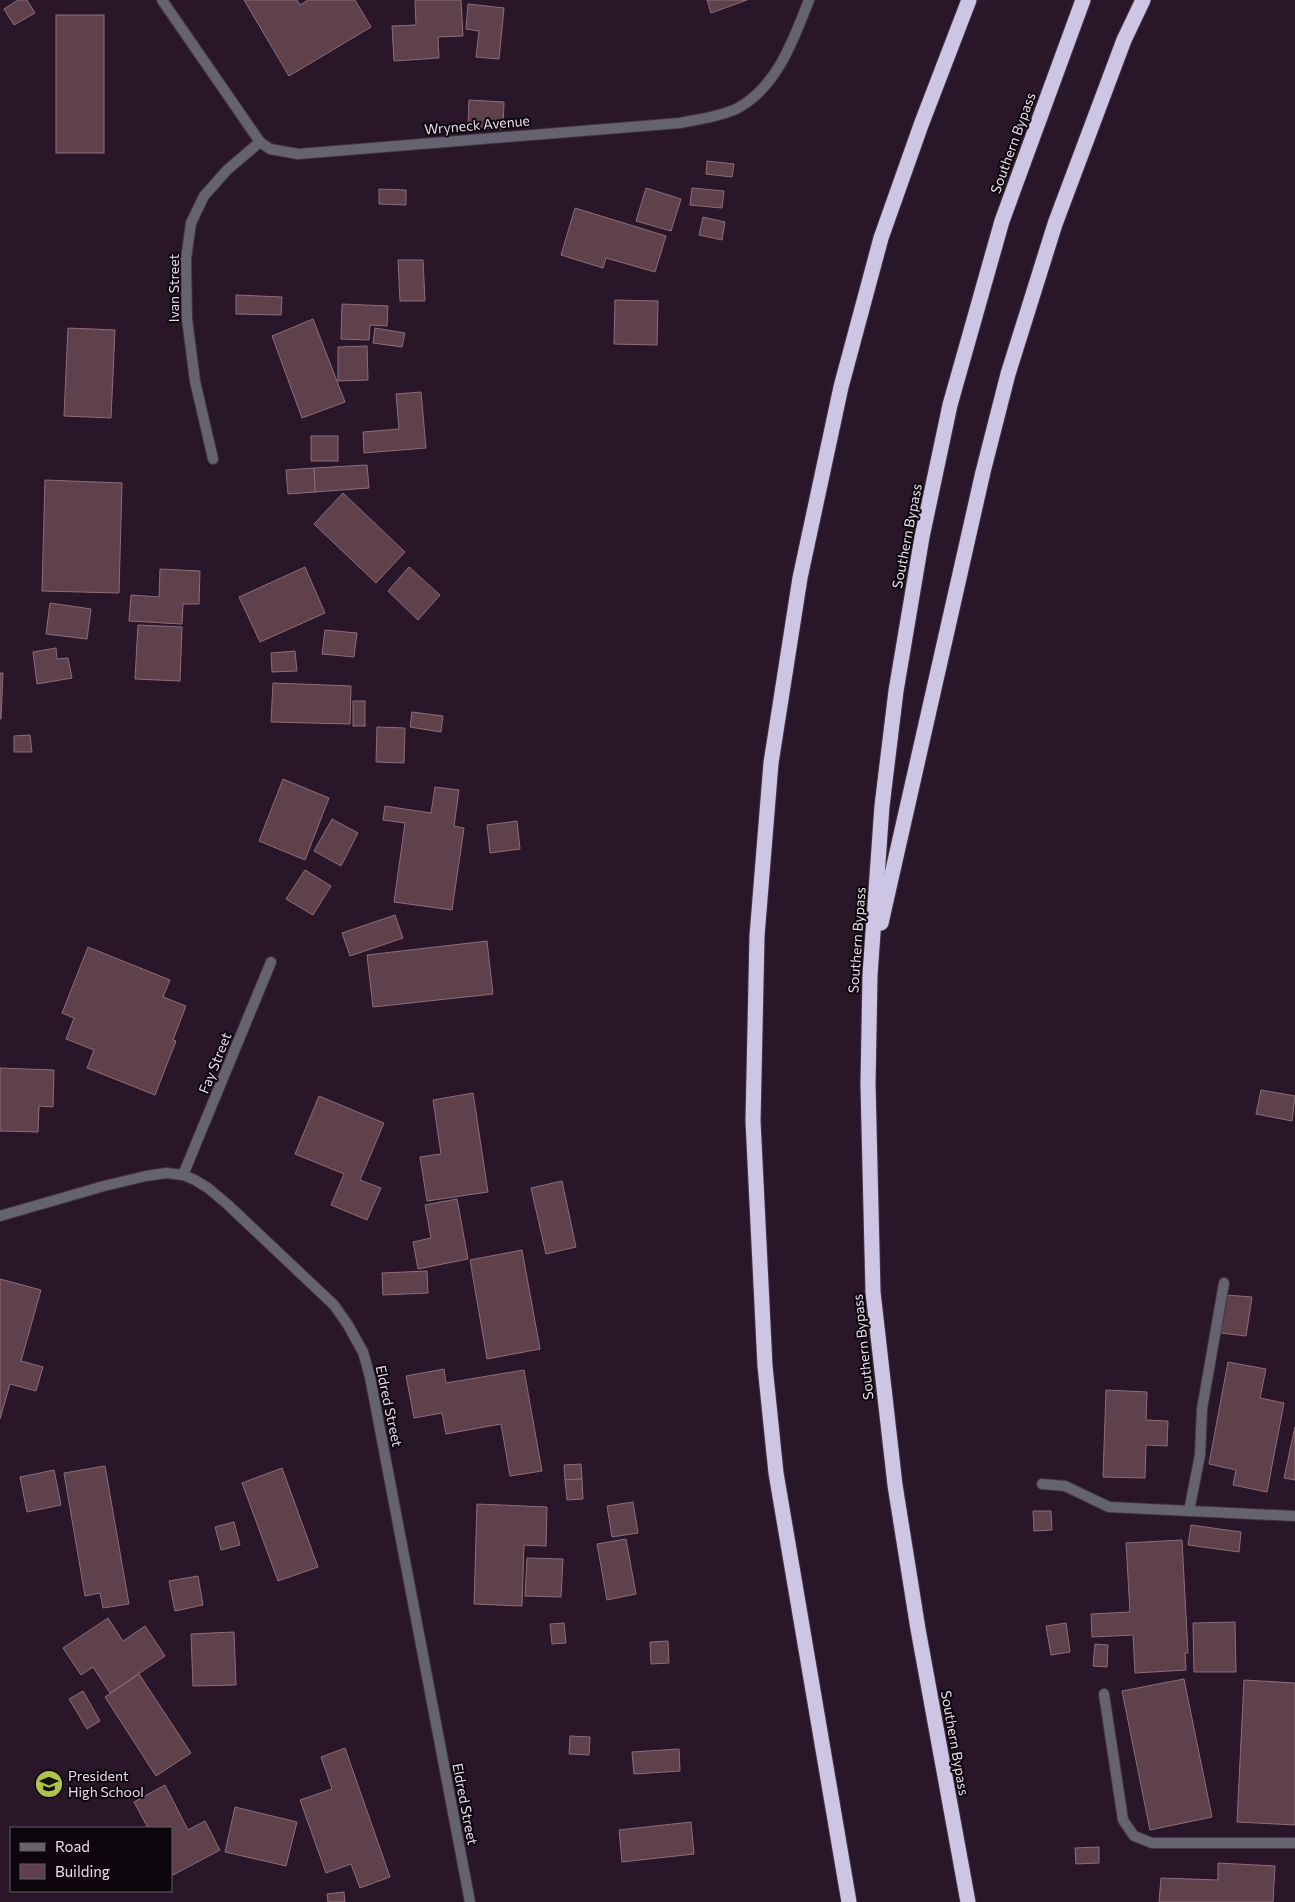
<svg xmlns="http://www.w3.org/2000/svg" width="1295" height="1902" font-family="Commissioner,sans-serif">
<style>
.building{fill:#5f414b;stroke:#8d6e78}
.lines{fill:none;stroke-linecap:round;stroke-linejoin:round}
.lane-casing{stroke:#434;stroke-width:12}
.street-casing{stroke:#434;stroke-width:12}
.highway-casing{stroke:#434;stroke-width:17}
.lane{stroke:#666370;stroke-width:10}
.street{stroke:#666370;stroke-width:10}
.highway{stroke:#ccc5e3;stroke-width:15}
.labels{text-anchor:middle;stroke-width:4;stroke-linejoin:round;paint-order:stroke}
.street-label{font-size:14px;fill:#e8dce8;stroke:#0d060d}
.poi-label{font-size:14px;fill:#e8dce8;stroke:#0d060d;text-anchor:start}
</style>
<rect width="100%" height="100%" fill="#291729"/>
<g class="building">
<path d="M18 0H27L35 13 14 25 4 9Z"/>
<path d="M244 0H297L300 5 308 0H355L371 27 289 76Z"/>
<path d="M415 0H461L463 36 438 37 439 58 394 61 392 26 416 25Z"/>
<path d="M707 0H747L711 13Z"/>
<path d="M468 4 504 8 499 59 476 57 479 31 466 29Z"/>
<rect x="56" y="15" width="48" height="138"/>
<path d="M469 100 504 102 503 129 468 127Z"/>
<path d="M707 161 734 164 732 177 706 174Z"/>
<path d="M646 188 681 199 671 231 636 221Z"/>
<path d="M692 188 724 191 722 208 690 205Z"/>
<path d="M379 189 406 190V205L379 204Z"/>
<path d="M575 208 666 236 655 272 606 258 603 268 561 255Z"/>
<path d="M703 217 725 222 722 240 699 235Z"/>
<path d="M398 260H423L425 301H400Z"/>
<path d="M236 295 282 297 281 315 236 314Z"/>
<path d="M615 300 658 301 657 345 614 344Z"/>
<path d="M342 304 388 306 387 326 370 325 369 340 341 339Z"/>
<path d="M313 319 345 402 302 418 272 336Z"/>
<path d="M68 328 115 330 111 418 64 416Z"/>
<path d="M375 328 405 333 402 347 373 343Z"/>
<path d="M367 346 368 380 338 381V347Z"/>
<path d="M421 392 426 448 364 453 363 432 399 429 396 394Z"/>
<rect x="311" y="436" width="27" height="25"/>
<path d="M367 465 369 488 315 492 314 468Z"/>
<path d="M314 468 315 492 288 494 286 470Z"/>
<path d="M45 480 122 483 119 593 42 591Z"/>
<path d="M343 493 405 552 376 583 314 524Z"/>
<path d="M305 567 325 613 260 642 239 597Z"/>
<path d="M409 567 440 595 418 620 388 591Z"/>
<path d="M160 569 200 571 199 604H183L182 624 129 621 131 595 159 597Z"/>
<path d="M50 603 91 609 87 639 46 634Z"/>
<path d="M138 625 182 627 180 681 135 679Z"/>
<path d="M325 630 357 633 354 657 322 654Z"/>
<path d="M56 648 57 659 68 658 72 678 37 684 33 652Z"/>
<path d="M295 651 297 671 272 672 271 653Z"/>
<path d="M0 673H3L1 719H0Z"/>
<path d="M273 683 351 686 350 724 271 722Z"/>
<rect x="353" y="701" width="12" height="25"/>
<path d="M412 712 443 716 441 732 410 727Z"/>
<path d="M377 727 405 728 404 763 376 762Z"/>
<path d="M30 735 32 752H14V736Z"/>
<path d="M283 779 329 798 305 860 259 841Z"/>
<path d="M435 787 459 790 454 826 464 828 452 910 394 902 405 823 383 820 385 806 431 813Z"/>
<path d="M332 819 358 833 341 866 314 851Z"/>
<path d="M517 821 520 849 490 853 487 825Z"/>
<path d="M305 870 331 886 313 915 286 899Z"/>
<path d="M395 915 403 938 350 956 342 933Z"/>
<path d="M487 941 493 994 373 1007 367 955Z"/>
<path d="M88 947 170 980 163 997 186 1006 173 1040 176 1041 155 1095 87 1068 94 1050 66 1039 74 1018 62 1013Z"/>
<path d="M0 1068 54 1070 53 1107 39 1106 38 1132 0 1131Z"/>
<path d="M1261 1090 1295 1096 1292 1121 1256 1114Z"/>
<path d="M473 1093 488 1192 427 1201 420 1157 441 1154 433 1100Z"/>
<path d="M319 1096 384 1123 360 1180 381 1188 367 1220 331 1205 344 1174 295 1154Z"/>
<path d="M562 1181 576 1247 546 1254 531 1188Z"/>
<path d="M457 1199 468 1259 418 1269 413 1242 431 1238 425 1205Z"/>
<path d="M522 1250 540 1349 487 1359 470 1260Z"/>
<path d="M427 1271 428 1293 383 1295 382 1273Z"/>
<path d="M0 1279 41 1290 21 1361 43 1367 36 1391 10 1384 0 1419Z"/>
<path d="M1226 1295 1252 1297 1246 1336 1221 1333Z"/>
<path d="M1228 1362 1266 1369 1260 1398 1284 1403 1267 1492 1233 1485 1236 1470 1209 1464Z"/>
<path d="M444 1369 446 1383 524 1370 542 1471 510 1476 501 1424 446 1434 442 1413 414 1418 406 1376Z"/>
<path d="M1106 1390 1147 1392 1146 1420 1168 1421 1167 1446 1146 1445 1145 1478 1103 1477Z"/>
<path d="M1295 1427V1480L1284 1478Z"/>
<path d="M581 1464 582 1479 565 1480 564 1465Z"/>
<path d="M105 1466 129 1604 103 1608 100 1593 85 1596 64 1473Z"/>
<path d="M282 1468 318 1567 278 1581 242 1483Z"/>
<path d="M54 1470 61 1505 27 1512 20 1477Z"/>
<path d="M582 1479 583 1499 567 1500 565 1480Z"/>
<path d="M633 1502 638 1533 612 1537 607 1506Z"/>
<path d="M477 1504 547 1507 546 1546 524 1545 522 1606 474 1604Z"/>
<path d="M1033 1511H1051L1052 1530 1034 1531Z"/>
<path d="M234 1522 240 1545 221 1550 215 1527Z"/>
<path d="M1191 1525 1241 1532 1239 1552 1188 1545Z"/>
<path d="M626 1539 636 1594 607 1600 597 1544Z"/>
<path d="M1182 1540 1188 1653H1185L1186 1670 1135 1673 1133 1635 1092 1637 1091 1614 1130 1612 1126 1543Z"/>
<path d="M527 1558 563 1559 561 1597 525 1596Z"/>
<path d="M198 1576 203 1605 175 1611 169 1581Z"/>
<path d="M108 1618 123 1641 145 1626 165 1656 110 1693 93 1667 81 1675 63 1648Z"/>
<path d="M1235 1622 1236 1672H1194L1193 1623Z"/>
<path d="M564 1623 566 1643 552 1644 550 1624Z"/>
<path d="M1066 1623 1070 1652 1051 1655 1046 1626Z"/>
<path d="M234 1632 236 1685 193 1686 191 1634Z"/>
<path d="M668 1641 669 1663 651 1664 650 1642Z"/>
<path d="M1095 1644 1108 1645 1107 1667 1093 1666Z"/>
<path d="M139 1674 191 1753 156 1776 105 1697Z"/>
<path d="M1184 1679 1212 1817 1150 1830 1122 1691Z"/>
<path d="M1244 1680 1295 1683V1825L1237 1822Z"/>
<path d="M83 1691 100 1721 87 1729 69 1699Z"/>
<path d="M570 1736 590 1737 589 1755 569 1754Z"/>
<path d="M345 1748 390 1877 360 1888 351 1864 326 1873 300 1800 332 1789 321 1757Z"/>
<path d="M679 1749 680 1771 634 1774 632 1752Z"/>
<path d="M165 1785 188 1830 205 1821 220 1850 173 1875 171 1872V1828H148L134 1802Z"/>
<path d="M235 1807 297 1822 286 1866 225 1852Z"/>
<path d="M691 1822 694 1854 622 1862 619 1830Z"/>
<path d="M1099 1847V1863L1076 1864 1075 1848Z"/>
<path d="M1218 1863 1275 1866 1273 1902H1159L1161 1878 1218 1880Z"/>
<path d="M344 1892 345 1902H328L327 1894Z"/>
</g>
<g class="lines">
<defs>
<g id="lane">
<path d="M1042 1484 1065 1486 1109 1507 1295 1516"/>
<path d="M1189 1511 1200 1455 1202 1409 1224 1283"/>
<path d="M1104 1694 1123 1820 1134 1836 1152 1843H1295"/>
</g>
<g id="street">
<path d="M162 0 260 142 270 149 298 154 680 123C699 119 719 117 736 109 776 89 794 39 809 0"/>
<path d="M213 459 195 381 187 319 186 259 191 223 204 196 227 170 260 142"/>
<path d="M183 1175 271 962"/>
<path d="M0 1216 104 1186 146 1176 166 1173 183 1175 195 1180 208 1188 227 1204 334 1305 348 1325 363 1352 370 1377 470 1902"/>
</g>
<g id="highway">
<path d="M881 923 983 472 1008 374 1055 224 1124 40 1143 0"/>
<path d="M849 1902 776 1473 765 1366 753 1121 757 936 771 763 800 578 841 387 881 238 921 125 969 0"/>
<path d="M968 1902 918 1629 895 1485 873 1292 868 1084 870 975 882 806 896 691 922 537 950 405 1002 221 1083 0"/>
</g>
</defs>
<use href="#lane" class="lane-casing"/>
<use href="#street" class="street-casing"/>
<use href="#highway" class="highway-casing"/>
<use href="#lane" class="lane"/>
<use href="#street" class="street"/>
<use href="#highway" class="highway"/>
</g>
<defs>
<symbol id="school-disc" viewBox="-11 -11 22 22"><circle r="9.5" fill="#b2c34c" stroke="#0d060d"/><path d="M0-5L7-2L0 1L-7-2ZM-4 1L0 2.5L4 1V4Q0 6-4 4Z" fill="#111"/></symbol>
</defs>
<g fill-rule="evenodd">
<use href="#school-disc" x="33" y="1768" width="32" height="32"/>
</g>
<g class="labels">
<g class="street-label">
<text transform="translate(477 125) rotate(-5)" y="5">Wryneck Avenue</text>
<text transform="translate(1013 143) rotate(-70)" y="5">Southern Bypass</text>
<text transform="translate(174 288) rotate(-90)" y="5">Ivan Street</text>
<text transform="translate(907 536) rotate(-79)" y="5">Southern Bypass</text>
<text transform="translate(857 940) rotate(-86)" y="5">Southern Bypass</text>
<text transform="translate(215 1063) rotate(-68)" y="5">Fay Street</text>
<text transform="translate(863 1347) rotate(-96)" y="5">Southern Bypass</text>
<text transform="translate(389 1406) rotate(78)" y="5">Eldred Street</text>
<text transform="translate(955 1743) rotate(80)" y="5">Southern Bypass</text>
<text transform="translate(465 1804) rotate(79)" y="5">Eldred Street</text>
</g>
<g class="poi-label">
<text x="68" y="1781">President<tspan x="68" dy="16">High School</tspan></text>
</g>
</g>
<rect x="10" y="1827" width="162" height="65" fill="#0d060d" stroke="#655c65"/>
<rect x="20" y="1843" width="25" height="8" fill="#666370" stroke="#655c65"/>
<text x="55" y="1852" font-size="15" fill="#e8dce8">Road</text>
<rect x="20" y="1864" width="25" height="15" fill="#5f414b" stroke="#655c65"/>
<text x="55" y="1877" font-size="15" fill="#e8dce8">Building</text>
</svg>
